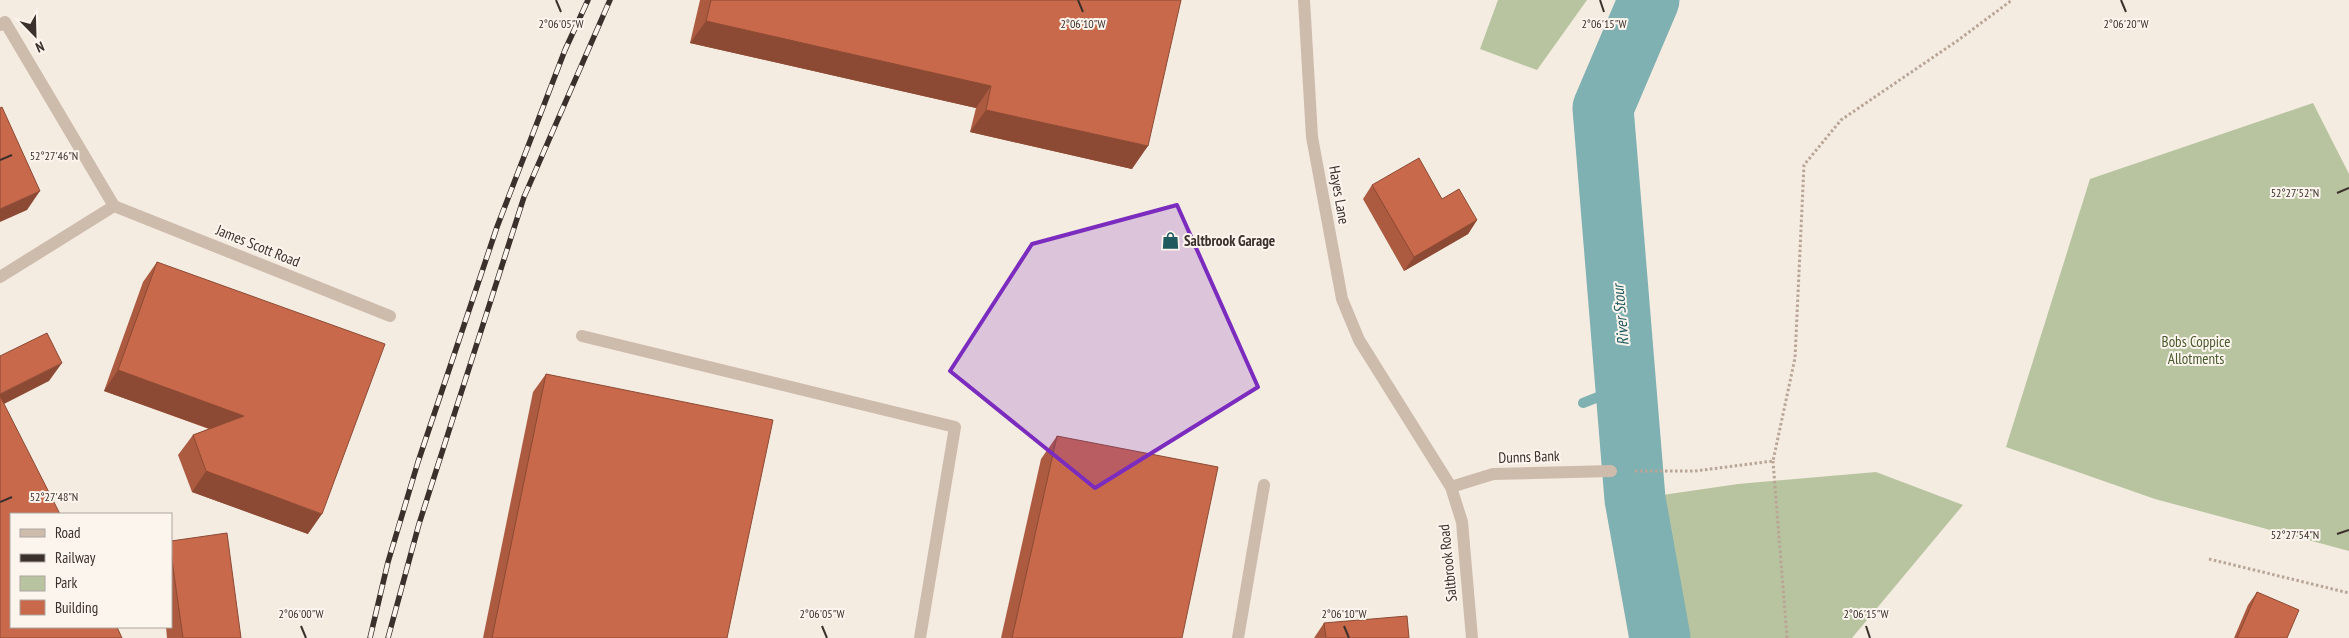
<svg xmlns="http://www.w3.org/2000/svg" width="2349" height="638" font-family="'PT Sans Narrow',sans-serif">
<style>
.green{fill:#b8c4a0}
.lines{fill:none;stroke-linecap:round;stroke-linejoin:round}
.stream{stroke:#7fb0b2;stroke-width:10}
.river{stroke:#7fb0b2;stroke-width:61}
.path{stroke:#b9a596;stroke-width:3;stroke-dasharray:2.5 2.5;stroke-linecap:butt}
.service{stroke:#cdbbac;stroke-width:12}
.minor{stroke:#cdbbac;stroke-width:12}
.tertiary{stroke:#cdbbac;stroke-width:12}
.rail-casing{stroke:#3b302b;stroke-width:5.5}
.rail{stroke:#fbf5ee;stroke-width:4;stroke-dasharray:11;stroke-linecap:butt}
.wall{fill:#ac5a40}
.shaded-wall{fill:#8c4a34}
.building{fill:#c8694b;stroke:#8c4a34}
.marked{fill:#7b2cbf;fill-opacity:0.2;stroke:#7b2cbf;stroke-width:4;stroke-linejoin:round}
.ticks{fill:none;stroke:#3b302b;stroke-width:2}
.labels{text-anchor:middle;stroke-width:4;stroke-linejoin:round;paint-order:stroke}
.street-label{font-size:15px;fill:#3b302b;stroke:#fbf5ee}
.poi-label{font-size:15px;font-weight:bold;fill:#3b302b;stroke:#fbf5ee;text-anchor:start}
.park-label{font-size:15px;fill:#4a5a2e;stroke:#fbf5ee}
.water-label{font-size:16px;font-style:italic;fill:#1f5a5e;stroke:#fbf5ee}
.ticks-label{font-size:12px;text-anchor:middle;fill:#3b302b;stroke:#fbf5ee;stroke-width:4;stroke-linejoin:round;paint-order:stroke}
</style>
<rect width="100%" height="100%" fill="#f4ebe1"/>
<g class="green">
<path d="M1498 0H1587L1537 70 1480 49Z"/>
<path d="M2313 103 2349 174V551L2155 499 2006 447 2090 179Z"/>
<path d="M1876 472 1963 505 1852 638H1659L1635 499 1738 484Z"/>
</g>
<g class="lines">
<path class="stream" d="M1583 403 1626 386"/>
<path class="river" d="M1649 0 1603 108 1635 499 1660 638"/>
<g class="path">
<path d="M1773 461 1787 638"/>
<path d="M1635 471H1695L1773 461 1795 358 1804 165 1841 120 1957 41 2012 0"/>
<path d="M2209 559 2349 593"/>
</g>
<g class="service">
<path d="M582 336 955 427 920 638"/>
<path d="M1238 638 1264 485"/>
</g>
<g class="minor">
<path d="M0 25 5 22 114 206 0 277"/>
<path d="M114 206 390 316"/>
<path d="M1451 487 1493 474 1611 471"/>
</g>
<path class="tertiary" d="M1304 0 1312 137 1342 299 1359 340 1451 487 1462 522 1472 638"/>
<defs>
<g id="rail">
<path d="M370 638 388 562 418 462 497 227 565 50 588 0"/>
<path d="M388 638 419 524 524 197 610 0"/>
</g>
</defs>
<use href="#rail" class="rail-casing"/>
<use href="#rail" class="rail"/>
</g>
<g class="wall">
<path d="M700 0H1181L1132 169 970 132 976 108 690 43Z"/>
<path d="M1372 185 1442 199 1477 220 1468 234 1404 271 1363 199Z"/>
<path d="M157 262 308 534 192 492 178 455 193 435 209 429 104 391 143 282Z"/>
<path d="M546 374 727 638H483L533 392Z"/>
<path d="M1057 436 1182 638H1001L1041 459Z"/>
<path d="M171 541 241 638H167L166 627H171Z"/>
<path d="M2257 592 2287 638H2234L2248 605Z"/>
<path d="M1324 623 1409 638H1314Z"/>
</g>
<g class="shaded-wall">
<path d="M706 21 991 86 976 108 690 43Z"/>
<path d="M986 110 1148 146 1132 169 970 132Z"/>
<path d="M40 191 27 210 0 222V209Z"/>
<path d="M1477 220 1468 234 1404 271 1414 257Z"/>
<path d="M62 363 49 381 0 406V394Z"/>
<path d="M118 370 244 416 230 436 104 391Z"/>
<path d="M206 471 322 514 308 534 192 492Z"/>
</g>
<g class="building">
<path d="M711 0H1181L1148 146 986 110 991 86 706 21Z"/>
<path d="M2 107 40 191 0 209V108Z"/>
<path d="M1419 158 1442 199 1459 189 1477 220 1414 257 1372 185Z"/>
<path d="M157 262 385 344 322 514 206 471 193 435 244 416 118 370Z"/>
<path d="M47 333 62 363 0 394V356Z"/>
<path d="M546 374 773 420 727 638H492Z"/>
<path d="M0 396 60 514H11V627H117L122 638H0Z"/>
<path d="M1057 436 1218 467 1182 638H1012Z"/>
<path d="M227 533 241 638H183L171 553V541Z"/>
<path d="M2257 592 2299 610 2287 638H2237Z"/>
<path d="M1407 616 1409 638H1326L1324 623Z"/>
</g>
<path class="marked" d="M1177 205 1258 387 1095 488 950 371 1032 244Z"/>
<path class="ticks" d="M556 0 561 12M1078 0 1083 12M1600 0 1604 12M2121 0 2126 12M0 160 12 155M2337 193 2349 188M0 502 12 497M2337 534 2349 530M301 626 306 638M822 626 827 638M1344 626 1349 638M1866 626 1870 638"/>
<defs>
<symbol id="shop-bare" viewBox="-9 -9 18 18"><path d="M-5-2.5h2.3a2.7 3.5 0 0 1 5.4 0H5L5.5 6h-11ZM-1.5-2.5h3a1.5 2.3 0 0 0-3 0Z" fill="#1f5a5e" stroke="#fbf5ee" stroke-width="2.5" paint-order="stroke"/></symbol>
</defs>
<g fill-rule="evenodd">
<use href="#shop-bare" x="1158" y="228" width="25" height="25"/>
</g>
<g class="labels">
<g class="street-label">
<text transform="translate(1339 195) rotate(80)" y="5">Hayes Lane</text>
<text transform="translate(258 246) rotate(22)" y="5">James Scott Road</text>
<text transform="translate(1529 457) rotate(-2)" y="5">Dunns Bank</text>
<text transform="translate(1448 563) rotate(-96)" y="5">Saltbrook Road</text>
</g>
<g class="poi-label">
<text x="1184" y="246">Saltbrook Garage</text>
</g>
<g class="park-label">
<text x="2196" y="347">Bobs Coppice<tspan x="2196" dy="17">Allotments</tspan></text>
</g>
<g class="water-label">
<text transform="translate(1620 315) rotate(-95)" y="6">River Stour</text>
</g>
</g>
<g class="ticks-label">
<text x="2126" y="28">2°06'20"W</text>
<text x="561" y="28">2°06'05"W</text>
<text x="1083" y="28">2°06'10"W</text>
<text x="1604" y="28">2°06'15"W</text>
<text x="54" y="160">52°27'46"N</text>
<text x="2295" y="197">52°27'52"N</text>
<text x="54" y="501">52°27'48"N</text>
<text x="2295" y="539">52°27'54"N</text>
<text x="301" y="618">2°06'00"W</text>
<text x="822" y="618">2°06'05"W</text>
<text x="1344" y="618">2°06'10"W</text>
<text x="1866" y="618">2°06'15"W</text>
</g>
<rect x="10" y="513" width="162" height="115" fill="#fbf5ee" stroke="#aea6a0"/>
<rect x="20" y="529" width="25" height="8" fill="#cdbbac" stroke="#aea6a0"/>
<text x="55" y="538" font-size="15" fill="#3b302b">Road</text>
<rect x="20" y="554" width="25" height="8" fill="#3b302b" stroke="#aea6a0"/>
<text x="55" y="563" font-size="15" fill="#3b302b">Railway</text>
<rect x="20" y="576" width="25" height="15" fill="#b8c4a0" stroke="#aea6a0"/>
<text x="55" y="588" font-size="15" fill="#3b302b">Park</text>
<rect x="20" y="600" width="25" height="15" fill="#c8694b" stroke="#aea6a0"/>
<text x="55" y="613" font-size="15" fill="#3b302b">Building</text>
<g transform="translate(35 35) rotate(157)" stroke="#fbf5ee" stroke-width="4" paint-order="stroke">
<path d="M0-4L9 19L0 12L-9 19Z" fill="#3b302b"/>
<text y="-8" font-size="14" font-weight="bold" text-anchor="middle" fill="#3b302b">N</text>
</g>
</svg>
